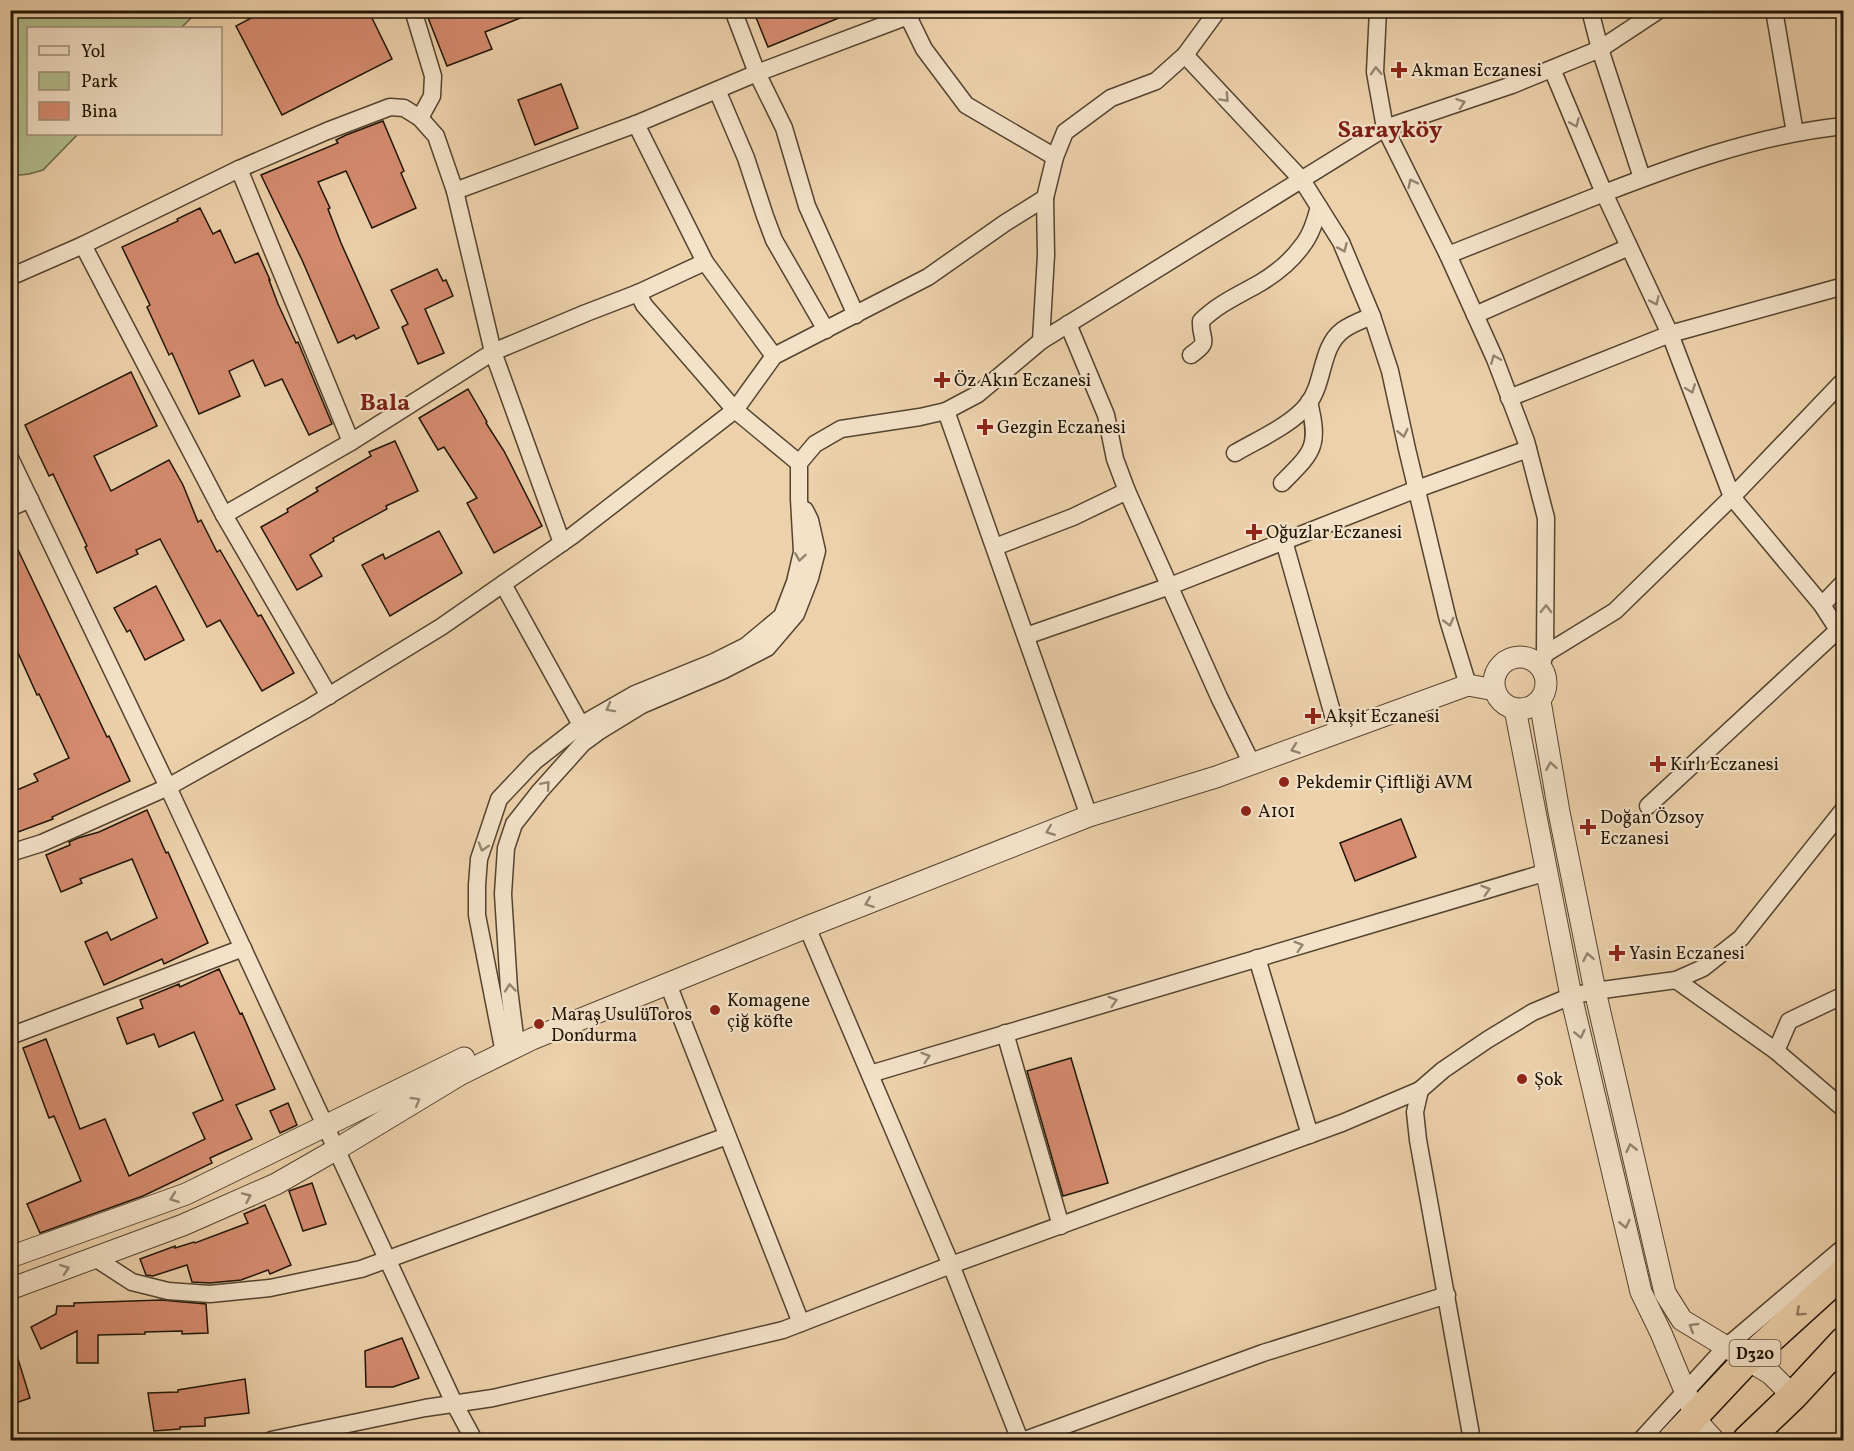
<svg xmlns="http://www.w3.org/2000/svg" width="1854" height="1451" font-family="Vollkorn,serif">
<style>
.green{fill:#b3bd8d;stroke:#6a694a;stroke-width:1.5}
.building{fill:#d68c70;stroke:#201506;stroke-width:1.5}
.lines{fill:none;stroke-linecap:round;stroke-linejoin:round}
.minor-casing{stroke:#53442f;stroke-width:19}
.tertiary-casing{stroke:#53442f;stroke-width:23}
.trunk-casing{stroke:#201506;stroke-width:31}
.minor{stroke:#f3e1c8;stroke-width:16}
.tertiary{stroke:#f3e1c8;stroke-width:21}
.trunk{stroke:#edd1ab;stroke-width:28}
.oneway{stroke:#948571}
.oneway2{stroke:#917c61}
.poi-dot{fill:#8f2418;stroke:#f3e1c8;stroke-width:2}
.labels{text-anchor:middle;stroke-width:4.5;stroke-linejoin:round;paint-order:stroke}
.shield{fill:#f3e1c8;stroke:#5f5240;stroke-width:1.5}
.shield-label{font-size:16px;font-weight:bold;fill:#201506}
.poi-label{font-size:18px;fill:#201506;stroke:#f3e1c8;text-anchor:start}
.district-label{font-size:24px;font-weight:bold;fill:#7a1f14;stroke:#f3e1c8}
</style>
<rect width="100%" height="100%" fill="#edd1ab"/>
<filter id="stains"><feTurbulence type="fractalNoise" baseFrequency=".00333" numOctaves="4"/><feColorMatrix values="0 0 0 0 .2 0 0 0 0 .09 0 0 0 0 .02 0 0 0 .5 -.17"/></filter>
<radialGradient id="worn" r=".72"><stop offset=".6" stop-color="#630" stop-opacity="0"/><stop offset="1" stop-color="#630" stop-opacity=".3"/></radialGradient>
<path class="green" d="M11 10H198V11L181 28H28V134H78L43 170 29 174 11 176Z"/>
<g class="building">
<path d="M266 10H368L392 59 282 115 236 26Z"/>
<path d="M425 10H538V11L485 32 492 49 447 66Z"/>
<path d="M753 10H856V11L768 47Z"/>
<path d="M561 84 578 128 535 145 518 100Z"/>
<path d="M383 121 404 171 401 173 416 208 372 228 346 171 318 182 330 208 328 209 341 243 379 328 356 339 354 335 338 343 302 260 261 175 338 143 336 140 346 135Z"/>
<path d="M200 208 213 234 220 230 235 263 258 253 270 280H269L278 304 296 343 298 342 332 424 309 435 282 379 265 386 253 360 229 371 240 396 199 414 172 353 169 355 147 307 150 305 122 247 178 221 177 219Z"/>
<path d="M437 269 443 281 446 280 453 296 425 309 444 353 418 364 402 327 408 324 391 290Z"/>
<path d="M131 372 157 426 94 456 111 491 169 460 183 485 198 522 201 520 217 552 220 550 258 616 261 615 294 673 262 691 220 620 207 627 160 539 136 550 138 554 97 573 85 547 87 546 53 474 49 476 25 425Z"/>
<path d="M468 389 487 422 486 423 504 451 542 526 494 553 467 503 477 498 444 447 438 450 419 418Z"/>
<path d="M395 441 418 491 386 506 387 509 333 538 334 541 310 555 322 576 297 590 261 527 288 512 287 509 318 491 316 488 371 456 369 452Z"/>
<path d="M439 531 462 573 390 616 362 565 383 554 385 559Z"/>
<path d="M10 533 107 737 109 736 130 781 52 817 53 819 10 835V793L38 781 34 774 69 758 39 694 37 695 10 635Z"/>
<path d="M156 586 184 640 145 660 130 630 127 632 114 608Z"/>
<path d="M147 810 166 853 168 852 208 943 164 964 162 959 104 985 85 942 107 932 111 940 157 918 132 859 80 879 82 883 61 892 46 855 70 845 69 842 78 838 99 832Z"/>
<path d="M1401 819 1416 857 1355 881 1340 843Z"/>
<path d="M219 969 240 1014 242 1013 275 1089 236 1105 252 1139 210 1158 212 1163 143 1196 40 1233 27 1204 81 1181 54 1116 49 1118 23 1048 46 1039 80 1129 105 1119 129 1176 205 1139 193 1113 223 1100 194 1032 159 1047 154 1034 127 1044 117 1018 143 1008 140 1000 179 984 180 987Z"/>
<path d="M1071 1058 1108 1183 1063 1196 1027 1071Z"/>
<path d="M288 1103 297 1125 280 1133 270 1111Z"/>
<path d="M312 1183 326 1224 303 1231 289 1191Z"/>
<path d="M265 1205 291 1265 270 1274 268 1270 241 1280 210 1283 192 1282 187 1265 153 1276 146 1275 140 1259 175 1246V1248L194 1242 195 1243 248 1223 244 1214Z"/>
<path d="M161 1300 206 1304 208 1333 182 1334V1331L145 1332V1334L98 1335V1363H77V1331L41 1349 31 1327 56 1314 57 1306H74V1303Z"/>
<path d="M402 1338 419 1378 393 1387H366L365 1351Z"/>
<path d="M10 1346H14L30 1398 10 1405Z"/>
<path d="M245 1379 249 1413 205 1418V1426L180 1427V1429L154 1431 148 1393 178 1392V1390Z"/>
</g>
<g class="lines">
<defs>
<g id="minor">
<path d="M413 10 433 76 432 96 420 118"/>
<path d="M733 10 757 73 784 128 807 206 856 315"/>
<path d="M905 10 924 49 966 105 1055 157"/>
<path d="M1378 10 1375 72 1385 128 1448 255 1495 359 1526 441 1546 518 1545 654 1541 667"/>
<path d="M1590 10 1600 49 1642 178"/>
<path d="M1774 10 1795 133"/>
<path d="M1185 55 1302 180 1341 242 1372 316 1390 371 1407 449 1448 620 1468 685"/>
<path d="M1552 69 1604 193 1670 334 1732 497 1822 605 1844 639"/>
<path d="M717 90 746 158 765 216 774 240 826 330"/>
<path d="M636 124 705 262 774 356"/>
<path d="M239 169 351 442"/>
<path d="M455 191 636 124 757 73 908 16"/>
<path d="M83 245 224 515 329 696"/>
<path d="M1448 255C1495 236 1542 218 1589 199 1671 167 1755 135 1844 126"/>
<path d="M10 277 83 245 239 169 327 131 390 107 404 108 420 118 436 136 455 191 493 352 562 543"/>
<path d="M638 293 644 305 735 410 799 463"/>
<path d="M1475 315 1629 247"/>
<path d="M1068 324 1106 415 1115 459 1127 491 1219 697 1252 764"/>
<path d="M1041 341 1046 255 1045 198 1055 157 1065 132 1111 98 1156 81 1185 55 1218 10"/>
<path d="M1191 355C1212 340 1200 342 1201 321 1218 304 1239 295 1260 283 1275 274 1292 260 1302 246 1311 235 1315 221 1319 207"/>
<path d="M1509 398 1670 334 1844 286"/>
<path d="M946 411 1089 816"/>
<path d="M1235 453C1257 440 1292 425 1308 404 1325 382 1320 347 1343 330 1351 324 1362 320 1372 316"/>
<path d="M10 458 168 787 454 1403 474 1440"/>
<path d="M1282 483C1313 452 1320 447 1309 402"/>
<path d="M10 508 30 499"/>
<path d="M224 515 351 442 493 352 586 313 638 293 705 262"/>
<path d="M1284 541 1338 733"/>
<path d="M995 547 1073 517 1127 491"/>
<path d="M503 584 581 725"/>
<path d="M1822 605 1844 582"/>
<path d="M1026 636 1170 586 1417 489 1528 449"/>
<path d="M1545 654 1615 611 1732 497 1844 380"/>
<path d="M1648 806 1837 631"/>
<path d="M10 853 42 843 168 787 307 709 441 627 572 536 735 410 774 356 928 277 1005 223 1045 198"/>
<path d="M807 927 951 1265 1020 1440"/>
<path d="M1257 958 1310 1135"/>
<path d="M1676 980 1776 1051 1844 1109"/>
<path d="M668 984 801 1323"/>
<path d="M1005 1033 1061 1226"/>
<path d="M10 1036 243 948"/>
<path d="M518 1046 515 1036 509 989 503 894 506 848 514 824 540 791 583 743 598 732 642 705 722 671 767 648 796 614 810 578 817 551 810 520 805 510"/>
<path d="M1776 1051 1789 1021 1844 995"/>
<path d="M504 1053 477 915V885L479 859 499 799 535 761 581 725 635 694 714 662 746 646 782 616 795 582 802 552 799 499V463L815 444 841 429 920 417 946 411 961 403 978 394 1041 341 1385 128 1512 85 1600 49 1659 10"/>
<path d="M870 1074 1547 872"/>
<path d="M1420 1090 1415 1112 1418 1140 1472 1440"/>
<path d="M95 1258 132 1282 168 1291 210 1294 270 1288 361 1269 727 1136"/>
<path d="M271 1440 425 1408 493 1398 783 1330 951 1265 1342 1123 1420 1090 1443 1070 1487 1040 1533 1012 1571 996 1595 991 1676 980 1703 968 1741 938 1844 809"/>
<path d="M1025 1440 1263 1353 1447 1295"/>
<path d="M1641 1440 1726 1347 1844 1247"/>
</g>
<g id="tertiary">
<circle cx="1520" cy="683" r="26"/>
<path d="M1540 701 1559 812 1595 991 1665 1293 1682 1320 1771 1374 1793 1396"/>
<path d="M1515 709 1571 996 1641 1292 1661 1333 1695 1415 1702 1427 1714 1440"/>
<path d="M10 1257 186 1194 464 1058"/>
<path d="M10 1289 183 1225 276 1184 337 1149 461 1074 532 1039 807 927 1089 816 1216 777 1468 685 1495 690"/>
</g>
<g id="trunk">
<path d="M1672 1440 1748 1359 1844 1272"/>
<path d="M1747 1440 1793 1396 1844 1341"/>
</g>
</defs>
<use href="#minor" class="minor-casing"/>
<use href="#tertiary" class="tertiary-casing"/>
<use href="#trunk" class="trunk-casing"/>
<use href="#minor" class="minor"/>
<use href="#tertiary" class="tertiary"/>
<use href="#trunk" class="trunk"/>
</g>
<defs><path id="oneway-chevron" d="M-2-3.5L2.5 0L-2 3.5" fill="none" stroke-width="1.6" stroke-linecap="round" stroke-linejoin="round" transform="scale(1.5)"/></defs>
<g class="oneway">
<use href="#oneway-chevron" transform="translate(1376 71) rotate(-93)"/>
<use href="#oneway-chevron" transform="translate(1225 98) rotate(47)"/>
<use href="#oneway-chevron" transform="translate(1461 103) rotate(-19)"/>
<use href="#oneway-chevron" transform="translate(1575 123) rotate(67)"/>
<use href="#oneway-chevron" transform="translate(1412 183) rotate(-116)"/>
<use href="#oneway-chevron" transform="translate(1343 248) rotate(66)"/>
<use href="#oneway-chevron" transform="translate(1655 301) rotate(65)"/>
<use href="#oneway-chevron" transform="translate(1495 359) rotate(-112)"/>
<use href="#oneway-chevron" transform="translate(1691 389) rotate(69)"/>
<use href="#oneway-chevron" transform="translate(1403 433) rotate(78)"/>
<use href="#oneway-chevron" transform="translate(800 557) rotate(99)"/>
<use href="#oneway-chevron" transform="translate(1546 609) rotate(-89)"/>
<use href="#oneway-chevron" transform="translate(1449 622) rotate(75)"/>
<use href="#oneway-chevron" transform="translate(610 708) rotate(151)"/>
<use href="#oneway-chevron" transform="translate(1295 749) rotate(160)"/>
<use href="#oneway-chevron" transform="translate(1551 766) rotate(-100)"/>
<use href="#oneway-chevron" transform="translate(546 785) rotate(-49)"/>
<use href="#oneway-chevron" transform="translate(1050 831) rotate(158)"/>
<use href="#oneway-chevron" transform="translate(483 847) rotate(107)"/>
<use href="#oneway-chevron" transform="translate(1486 890) rotate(-17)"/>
<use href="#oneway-chevron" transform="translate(869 903) rotate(159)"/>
<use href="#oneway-chevron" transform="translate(1299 946) rotate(-17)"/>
<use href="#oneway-chevron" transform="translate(1588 957) rotate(-101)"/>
<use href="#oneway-chevron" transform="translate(510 988) rotate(-95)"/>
<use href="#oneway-chevron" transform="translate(1113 1001) rotate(-17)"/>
<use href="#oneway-chevron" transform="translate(1580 1034) rotate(77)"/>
<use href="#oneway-chevron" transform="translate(926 1057) rotate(-17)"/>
<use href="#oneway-chevron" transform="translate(416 1101) rotate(-31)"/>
<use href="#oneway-chevron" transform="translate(1631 1148) rotate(-103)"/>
<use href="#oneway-chevron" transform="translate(247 1197) rotate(-24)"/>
<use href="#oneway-chevron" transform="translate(174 1198) rotate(160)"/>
<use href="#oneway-chevron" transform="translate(1625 1224) rotate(77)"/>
<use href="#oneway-chevron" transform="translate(65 1269) rotate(-20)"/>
<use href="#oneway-chevron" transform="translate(1693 1327) rotate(-149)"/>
</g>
<use class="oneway2" href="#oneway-chevron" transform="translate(1800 1312) rotate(138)"/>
<g class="poi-dot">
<path d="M1396 61h6v6h6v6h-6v6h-6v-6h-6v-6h6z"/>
<path d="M939 371h6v6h6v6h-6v6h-6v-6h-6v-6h6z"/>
<path d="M982 418h6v6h6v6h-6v6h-6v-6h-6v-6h6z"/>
<path d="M1251 523h6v6h6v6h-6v6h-6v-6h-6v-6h6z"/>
<path d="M1310 707h6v6h6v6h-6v6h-6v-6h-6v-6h6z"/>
<path d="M1655 755h6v6h6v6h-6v6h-6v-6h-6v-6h6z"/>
<circle cx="1284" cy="782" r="6"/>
<circle cx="1246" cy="811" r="6"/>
<path d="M1585 818h6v6h6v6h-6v6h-6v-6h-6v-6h6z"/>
<path d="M1614 944h6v6h6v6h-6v6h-6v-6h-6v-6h6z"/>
<circle cx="715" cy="1010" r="6"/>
<circle cx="539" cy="1024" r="6"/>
<circle cx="1522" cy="1079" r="6"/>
</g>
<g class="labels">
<rect class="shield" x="1729.5" y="1340" width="51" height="26" rx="4.5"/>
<g class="shield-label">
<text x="1755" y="1359">D320</text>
</g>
<g class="poi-label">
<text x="1411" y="76">Akman Eczanesi</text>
<text x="954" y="386">Öz Akın Eczanesi</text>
<text x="997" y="433">Gezgin Eczanesi</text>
<text x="1266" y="538">Oğuzlar Eczanesi</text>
<text x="1325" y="722">Akşit Eczanesi</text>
<text x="1670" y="770">Kırlı Eczanesi</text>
<text x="1296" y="788">Pekdemir Çiftliği AVM</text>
<text x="1258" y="817">A101</text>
<text x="1600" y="823">Doğan Özsoy<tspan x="1600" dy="21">Eczanesi</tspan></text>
<text x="1629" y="959">Yasin Eczanesi</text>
<text x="727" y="1006">Komagene<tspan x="727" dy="21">çiğ köfte</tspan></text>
<text x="551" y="1020">Maraş UsulüToros<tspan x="551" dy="21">Dondurma</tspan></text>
<text x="1534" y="1085">Şok</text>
</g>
<g class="district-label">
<text x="1390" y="137">Sarayköy</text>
<text x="385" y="410">Bala</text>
</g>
</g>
<rect width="1854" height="1451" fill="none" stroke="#edd1ab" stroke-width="36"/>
<rect x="12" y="12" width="1830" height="1427" fill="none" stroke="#201506" stroke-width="3"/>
<rect x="18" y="18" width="1818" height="1415" fill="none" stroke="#201506" stroke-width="1.5"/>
<rect x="27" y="27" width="195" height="108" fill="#f3e1c8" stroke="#9f8f7a" stroke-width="1.5"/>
<rect x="39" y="46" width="30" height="9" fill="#f3e1c8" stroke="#9f8f7a" stroke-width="1.5"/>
<text x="81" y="57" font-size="18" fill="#201506">Yol</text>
<rect x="39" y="72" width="30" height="18" fill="#b3bd8d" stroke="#9f8f7a" stroke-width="1.5"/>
<text x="81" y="87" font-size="18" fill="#201506">Park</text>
<rect x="39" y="102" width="30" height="18" fill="#d68c70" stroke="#9f8f7a" stroke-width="1.5"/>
<text x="81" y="117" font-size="18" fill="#201506">Bina</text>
<rect width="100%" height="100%" filter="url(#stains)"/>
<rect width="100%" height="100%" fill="url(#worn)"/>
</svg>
